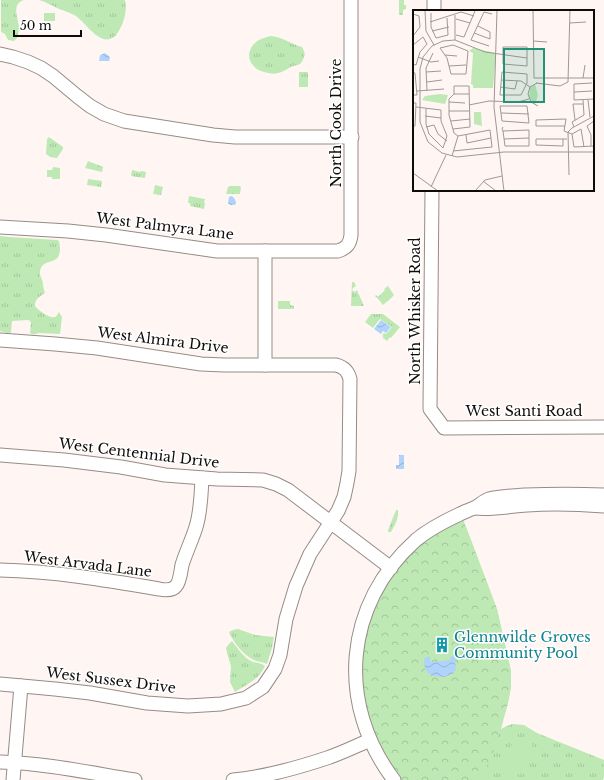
<svg xmlns="http://www.w3.org/2000/svg" width="604" height="780" font-family="'Libre Baskerville',serif">
<style>
.grass{fill:url(#grass-tufts)}
.forest{fill:url(#forest-crowns)}
.garden{fill:#bee9b5}
.water{fill:url(#water-waves)}
.lines{fill:none;stroke-linecap:round;stroke-linejoin:round}
.minor-casing{stroke:#958c88;stroke-width:15}
.minor{stroke:#fff;stroke-width:13}
.labels{text-anchor:middle;stroke-width:3;stroke-linejoin:round;paint-order:stroke}
.street-label{font-size:14px;fill:#0e0b0a;stroke:#fff}
.culture-label{font-size:14px;fill:#0d838f;stroke:#fff;text-anchor:start}
.inset-road{fill:none;stroke:#9f9896;stroke-width:1}
.view{fill:#239375;fill-opacity:0.15;stroke:#239375;stroke-width:2}
.inset-edge{fill:none;stroke:#0e0b0a;stroke-width:2}
</style>
<defs>
<pattern id="grass-tufts" width="24" height="20" patternUnits="userSpaceOnUse"><rect width="24" height="20" fill="#bee9b5"/><path d="M3 7l-1-3M5 7V3M7 7l1-3M15 17l-1-3M17 17v-4M19 17l1-3" fill="none" stroke="#a2c69a"/></pattern>
<pattern id="forest-crowns" width="20" height="18" patternUnits="userSpaceOnUse"><rect width="20" height="18" fill="#bee9b5"/><path d="M2 6a3 3 0 1 1 6 0M12 15a3 3 0 1 1 6 0" fill="none" stroke="#a2c69a"/></pattern>
<pattern id="water-waves" width="16" height="10" patternUnits="userSpaceOnUse"><rect width="16" height="10" fill="#afd3fa"/><path d="M0 5q4-4 8 0t8 0" fill="none" stroke="#95b4d5"/></pattern>
</defs>
<rect width="100%" height="100%" fill="#fff6f3"/>
<g class="grass">
<path d="M1 0H24C11 4 18 17 19 27 19 31 18 34 17 38L14 41 8 40 5 34 1 32Z"/>
<path d="M39 0H125C127 10 125 18 121 27 119 31 117 34 114 37 100 47 86 23 76 16 71 13 65 11 59 9 53 6 46 2 39 0Z"/>
<path d="M399 0H404V5H406V9L403 10V15H399Z"/>
<rect x="44" y="13" width="11" height="8"/>
<path d="M271 36C283 37 291 44 302 47 306 54 305 56 301 63 299 65 296 65 293 66 288 68 284 72 278 73 275 74 272 74 269 73 263 72 256 70 252 64 246 56 250 45 259 40 262 38 267 37 271 36Z"/>
<rect x="299" y="72" width="9" height="15"/>
<path d="M49 137 63 147V149L57 158 50 157 46 154 47 139Z"/>
<path d="M88 161 103 167 102 172 85 168Z"/>
<path d="M53 167 60 168V179H52V177H47V170H52Z"/>
<path d="M132 170 140 172 141 171 146 172 145 178 131 176Z"/>
<path d="M88 179 102 181 101 187 87 185Z"/>
<path d="M155 185 163 187 161 195 153 194Z"/>
<path d="M230 186H239L241 187 240 194H226L228 187Z"/>
<path d="M189 196 205 199 204 203H205L204 209 190 206V203H188Z"/>
<path d="M0 236 9 237 57 240 59 241C60 246 61 252 58 257 54 264 39 259 40 275 41 278 43 281 43 284 43 287 44 290 45 293 39 297 35 299 35 306 38 310 50 319 55 317 57 316 58 313 59 312L62 317 60 334 39 333C36 334 33 335 30 333L31 323 30 321 28 320 12 321 11 332 10 333H7L0 331Z"/>
<path d="M352 282H354L356 286 353 288 352 290 355 292 357 290 364 306H351Z"/>
<path d="M388 286 394 295C391 299 386 302 383 305L379 300 375 296 376 295 378 297 385 290 384 289Z"/>
<path d="M278 301H290V305L294 306V309H278Z"/>
<path d="M371 314H383L400 327 391 338 390 337 387 341 382 337 384 336 382 335 384 333 386 334 392 327 380 319 373 328 365 322Z"/>
<path d="M396 510H398C399 518 395 525 391 532H388V530Z"/>
<path d="M465 527H466L497 609 511 671V687L508 703 501 729 505 727 512 724 524 725 537 733 604 760V777L603 780H460Z"/>
<path d="M238 629 255 635 274 637 272 648 267 664C263 662 258 662 254 660 243 655 234 643 229 632L233 630Z"/>
<path d="M232 641C238 649 244 658 253 662 258 663 262 663 265 666 259 680 247 684 235 692L230 682 231 666 227 653 226 648 228 645Z"/>
</g>
<path class="forest" d="M463 519 497 609 511 671V687L508 703 500 730 498 735 494 750 481 780H402C362 732 351 664 375 606 382 588 397 568 411 554 426 538 444 529 463 519Z"/>
<path class="garden" d="M515 737 533 745 520 775 502 768Z"/>
<g class="water">
<path d="M105 53 109 56 110 58 109 61H99L100 55Z"/>
<path d="M231 196C234 197 236 200 236 204L234 205H230L228 203 229 197Z"/>
<path d="M381 320 391 327 386 333 383 331 381 334 374 329Z"/>
<path d="M399 455H404V469H396V465H399Z"/>
<path d="M455 656 456 671H454V673C450 674 448 676 444 677 440 677 435 675 431 676L430 673 428 674 427 670H425L424 658 430 657 431 662 450 660V657Z"/>
</g>
<g class="lines">
<defs>
<g id="minor">
<path d="M434 11V0"/>
<path d="M0 54 13 57 28 62 41 68 53 76 77 96 90 106 104 114 124 121 213 135 235 137H352"/>
<path d="M432 190 430 409 444 428 604 427"/>
<path d="M0 227 68 231 106 235 217 251H338C347 248 350 244 351 235V0"/>
<path d="M265 251V365"/>
<path d="M0 340 55 344 97 348 201 364 224 365H336C344 367 348 371 350 379L349 471 347 483 344 497 338 511 310 554 296 586 286 619 280 655 275 669 263 687 246 698 221 704 188 706 147 703 90 693 55 689 0 684"/>
<path d="M0 455 64 460 121 467 165 475 217 479 263 480 276 484 288 490 391 568"/>
<path d="M475 508C492 510 510 506 527 505 553 503 579 504 604 506"/>
<path d="M0 570C53 571 106 580 159 589 164 590 172 591 176 586 180 582 181 570 182 565 186 552 192 540 196 527 201 511 201 495 202 478"/>
<path d="M0 762C45 763 91 773 135 780"/>
<path d="M13 780 21 686"/>
<path d="M233 780C265 777 297 768 327 758 342 753 356 746 370 740"/>
<path d="M394 780C336 704 344 604 416 540 429 529 445 521 460 514 464 512 469 510 474 508 479 506 483 501 489 499 500 496 514 496 525 495 552 494 578 494 604 495"/>
</g>
</defs>
<use href="#minor" class="minor-casing"/>
<use href="#minor" class="minor"/>
</g>
<defs>
<symbol id="building-bare" viewBox="-9 -9 18 18"><path d="M-4-6H4V6H1V3H-1V6H-4ZM-2.5-4.3h1.7v1.8h-1.7ZM.8-4.3h1.7v1.8H.8ZM-2.5-1h1.7V.8h-1.7ZM.8-1h1.7V.8H.8Z" fill="#0f9aa8" stroke="#fff" stroke-width="2.5" paint-order="stroke"/></symbol>
</defs>
<g fill-rule="evenodd">
<use href="#building-bare" x="431" y="634" width="22" height="22"/>
</g>
<g class="labels">
<g class="street-label">
<text transform="translate(336 123) rotate(-90)" y="5">North Cook Drive</text>
<text transform="translate(165 226) rotate(7)" y="5">West Palmyra Lane</text>
<text transform="translate(415 311) rotate(-90)" y="5">North Whisker Road</text>
<text transform="translate(163 340) rotate(7)" y="5">West Almira Drive</text>
<text x="524" y="416">West Santi Road</text>
<text transform="translate(139 453) rotate(7)" y="5">West Centennial Drive</text>
<text transform="translate(88 564) rotate(7)" y="5">West Arvada Lane</text>
<text transform="translate(111 680) rotate(7)" y="5">West Sussex Drive</text>
</g>
<g class="culture-label">
<text x="454" y="642">Glennwilde Groves<tspan x="454" dy="16">Community Pool</tspan></text>
</g>
</g>
<g transform="translate(413 10)">
<rect width="181" height="181" fill="#fff6f3"/>
<path d="M61 102H68L69 116 61 114Z" fill="#bee9b5"/>
<path d="M60 38 83 43 80 78H60V75L58 74 60 43 56 41ZM122 74 125 85 122 95 116 88 117 78ZM27 84 35 85 32 94 9 90 12 86Z" fill="#bee9b5"/>
<path class="inset-road" d="M12 0 13 21 21 35M84 0 81 97 91 181M120 0 121 68H181M18 3V17L23 28 35 25 34 8M0 4 6 6 7 17 0 26M42 5V30M43 9 57 13M17 12 48 2 61 6M157 13 173 12M19 21 36 17M61 23 77 29V22L65 16M43 25 51 27 62 1M120 31 134 32M0 35 10 27 14 34 7 42 3 55 0 54M40 35 55 41 53 64H38L34 48 27 38ZM76 36 58 30 71 2 79 4M90 37H114V56L90 54ZM32 45 44 46M5 47 18 52 26 51M114 48 72 42 42 30 30 31 19 36 10 47 7 59V112L15 132 29 143 44 147 91 142H181M36 56 53 55M0 62 2 63 4 85H0M13 62 28 61M89 62 114 64V73L108 85H87ZM170 68 172 55M88 70 108 71 117 77M14 72 29 70M123 73 147 76 155 72 157 0M124 73 117 77 115 84 118 92 125 96M179 73 161 74V90L181 89M87 77 102 79 104 71M4 81 31 79M14 81 13 58 20 43M161 82 179 81M41 84H56M175 90 177 107M36 92 52 93M0 93H3L2 116H0M56 95 76 91 105 92 116 89M87 96H114L116 113 89 111ZM3 97 28 100V111L34 126 30 138 16 124 13 114V99M36 101H56M88 103 116 104M12 106 28 108M162 110 160 94H170M38 111 57 109M152 116H123V110L153 109 151 121 159 124M13 117 21 115 25 124 34 131M161 117 159 112 171 105 170 90M40 119 57 117 56 76H41V84M90 121 116 120V136H92L90 121 89 119 90 117M159 124 161 137 181 136M159 124 168 119 171 137M53 125 54 133 78 128M91 129 116 128M150 129V136L123 135V129H154M178 136V125L174 116 181 111M40 141 79 137 77 120 45 126M39 146 45 126 41 123 36 105V89L41 84M0 163 25 181M156 165 155 122 159 118 181 106M70 171 83 181M18 177 33 145M62 181 72 170 89 166"/>
<path class="view" d="M91 39H131V92H91Z"/>
<rect width="181" height="181" class="inset-edge"/>
</g>
<path d="M14 30v6h67v-6" fill="none" stroke="#0e0b0a" stroke-width="2"/>
<text x="20" y="30" font-size="12" fill="#0e0b0a" stroke="#ffffff" stroke-width="3" paint-order="stroke">50 m</text>
</svg>
